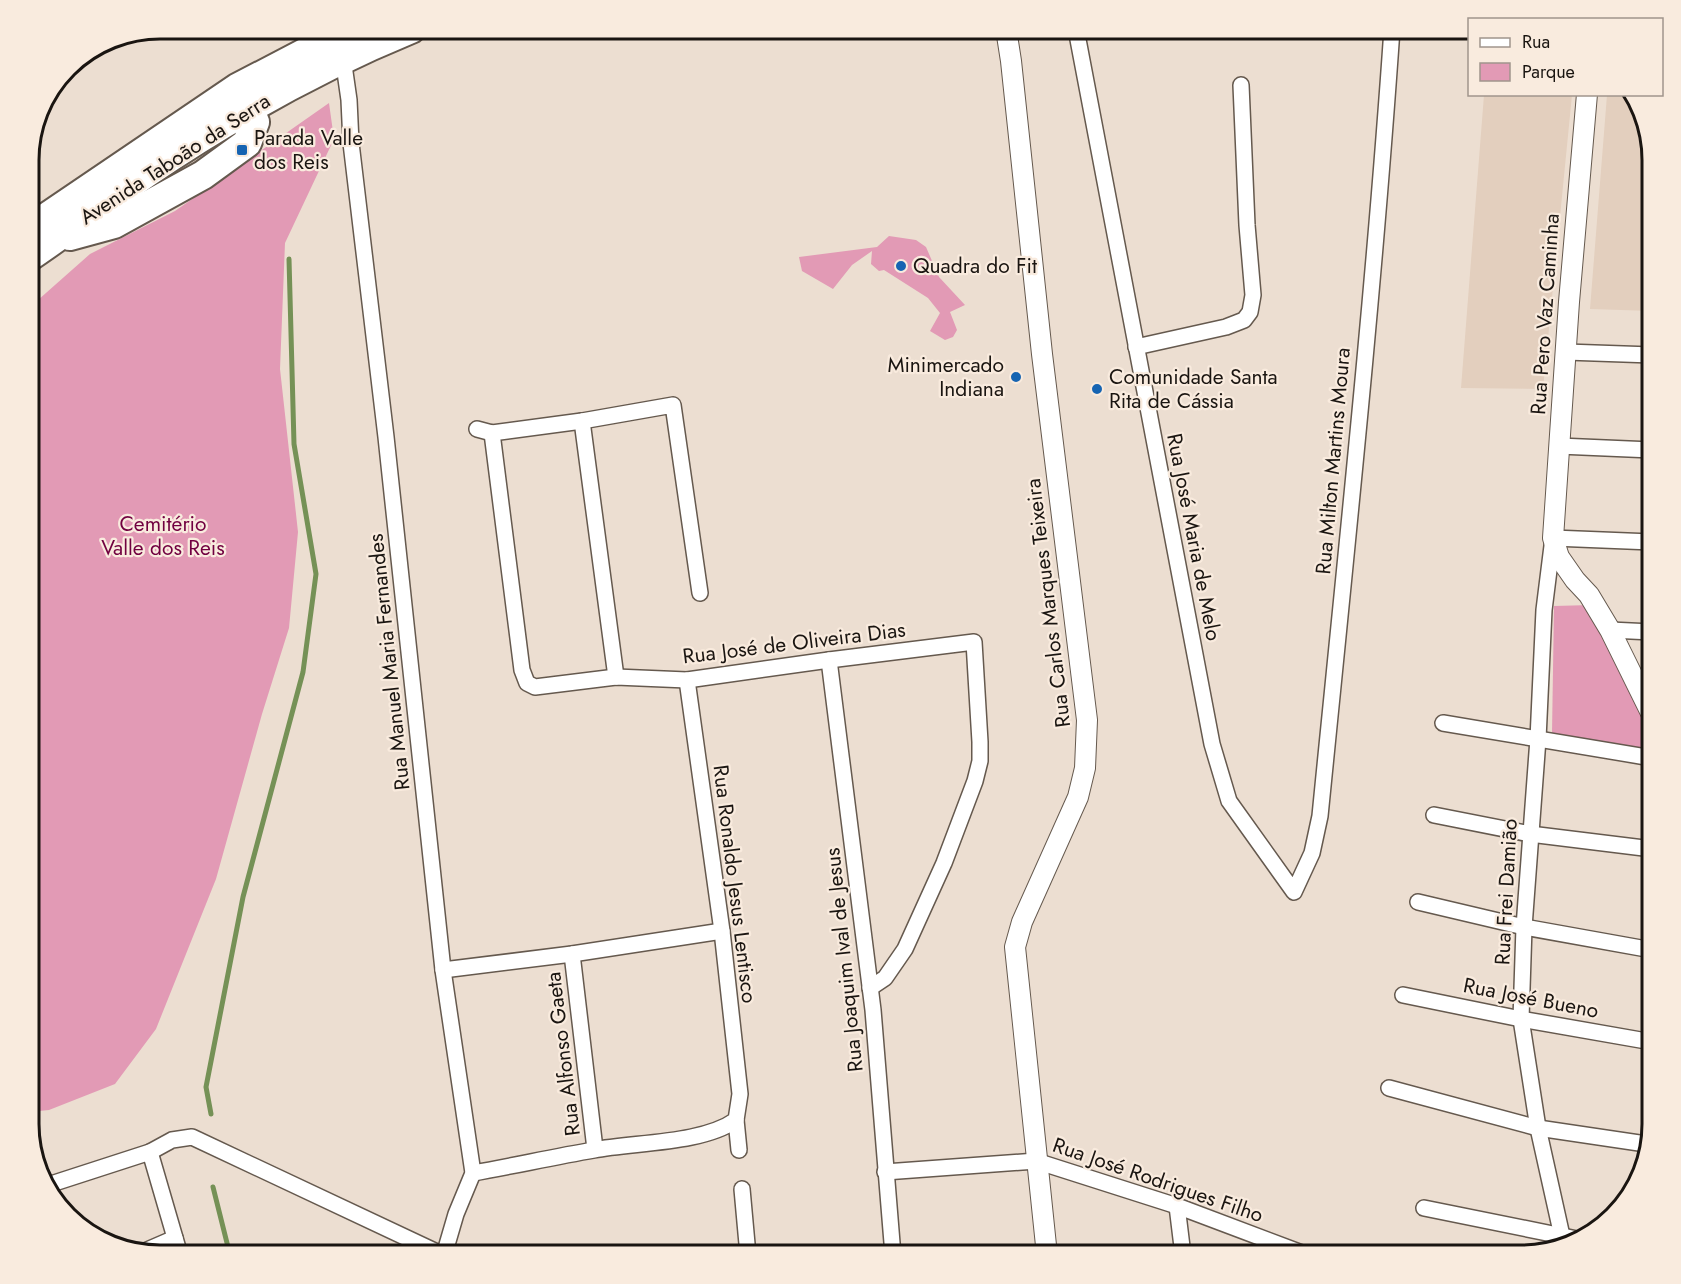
<svg xmlns="http://www.w3.org/2000/svg" width="1681" height="1284" font-family="Jost,sans-serif">
<style>
.built{fill:#e3cfbe}
.green{fill:#e29ab5}
.lines{fill:none;stroke-linecap:round;stroke-linejoin:round}
.stream{stroke:#759156;stroke-width:5}
.minor-casing{stroke:#65594e;stroke-width:18}
.tertiary-casing{stroke:#65594e;stroke-width:22}
.motorway-casing{stroke:#65594e;stroke-width:32}
.minor{stroke:#fff;stroke-width:15}
.tertiary{stroke:#fff;stroke-width:20}
.motorway{stroke:#fff;stroke-width:28}
.poi-dot{fill:#1664b2;stroke:#f9ebde;stroke-width:2}
.labels{text-anchor:middle;stroke-width:4.5;stroke-linejoin:round;paint-order:stroke}
.poi-label{font-size:21px;fill:#1a1511;stroke:#f9ebde;text-anchor:start}
.street-label{font-size:21px;fill:#1a1511;stroke:#f9ebde}
.park-label{font-size:21px;fill:#710040;stroke:#f9ebde}
.rim{fill:none;stroke:#1a1511;stroke-width:3}
</style>
<rect width="100%" height="100%" fill="#ecded1"/>
<g class="built">
<path d="M1484 95H1572L1543 389 1461 388Z"/>
<path d="M1607 95H1633L1639 102 1652 159V311L1590 309Z"/>
</g>
<g class="green">
<path d="M329 103 334 139 285 243 280 369 298 532 289 628 262 714 216 879 156 1029 115 1084 49 1110 29 1112V308L90 254 175 211Z"/>
<path d="M889 236 916 240 926 247 939 277 965 305 950 312 957 330 953 337 945 340 930 331 940 313 928 298 884 270 879 271 871 264 872 251 852 265 833 289 802 271 799 257 877 247Z"/>
<path d="M1591 605 1652 732V751L1552 733 1554 606Z"/>
</g>
<g class="lines">
<g class="stream">
<path d="M211 1114 206 1087 243 897 303 672 316 574 294 444 289 259"/>
<path d="M213 1187 230 1255"/>
</g>
<defs>
<g id="minor">
<path d="M1076 29 1212 744 1229 801 1294 892 1312 853 1320 816C1346 554 1374 291 1392 29"/>
<path d="M343 58 349 100 351 143 386 437 443 970 473 1173 456 1214 444 1255"/>
<path d="M1136 347 1226 327 1244 320 1250 312 1253 295 1247 225 1241 85"/>
<path d="M1566 352 1652 355"/>
<path d="M582 421 616 677"/>
<path d="M477 429 492 433 582 421 673 405 700 593"/>
<path d="M492 433 522 670 527 683 535 687 616 677 687 680 829 660 974 642 980 742V761L975 781 944 863 905 949 885 978 870 988"/>
<path d="M1559 446 1652 450"/>
<path d="M1610 630 1652 632"/>
<path d="M829 660 873 1010 893 1255"/>
<path d="M1443 723 1652 758"/>
<path d="M1434 815 1530 834 1652 849"/>
<path d="M1418 902 1524 927 1652 950"/>
<path d="M572 954 595 1149"/>
<path d="M443 970 572 954 722 931"/>
<path d="M1403 995 1521 1019 1652 1042"/>
<path d="M1389 1088 1538 1128 1646 1144"/>
<path d="M736 1120 739 1150"/>
<path d="M150 1152 172 1140 192 1137 443 1255"/>
<path d="M885 1172 1036 1161 1177 1206 1307 1255"/>
<path d="M473 1173C513 1166 553 1157 594 1150 636 1142 702 1144 736 1120L740 1094 722 931 687 680"/>
<path d="M45 1186 150 1152 180 1255"/>
<path d="M742 1189 748 1255"/>
<path d="M1177 1206 1183 1255"/>
<path d="M1424 1208 1582 1240"/>
<path d="M1561 1246 1562 1236 1538 1128 1521 1019 1524 927 1538 739 1544 610 1553 538 1652 542"/>
<path d="M145 1251 175 1238"/>
</g>
<g id="tertiary">
<path d="M1006 29 1011 61 1042 354 1087 720 1085 768 1078 797 1022 922 1015 947 1047 1255"/>
<path d="M1587 94 1569 302 1553 538 1559 557 1575 580 1589 595 1610 630 1652 715"/>
</g>
<g id="motorway">
<path d="M29 229 237 88 312 49 358 29"/>
<path d="M70 236 114 224 203 175 247 143 255 122 241 95"/>
<path d="M29 257C69 230 108 200 148 172 231 116 318 67 411 29"/>
</g>
</defs>
<use href="#minor" class="minor-casing"/>
<use href="#tertiary" class="tertiary-casing"/>
<use href="#motorway" class="motorway-casing"/>
<use href="#minor" class="minor"/>
<use href="#tertiary" class="tertiary"/>
<use href="#motorway" class="motorway"/>
</g>
<g class="poi-dot">
<rect x="236" y="144" width="12" height="12" rx="3"/>
<circle cx="901" cy="266" r="6"/>
<circle cx="1016" cy="377" r="6"/>
<circle cx="1097" cy="389" r="6"/>
</g>
<g class="labels">
<g class="poi-label">
<text x="254" y="145">Parada Valle<tspan x="254" dy="24">dos Reis</tspan></text>
<text x="913" y="273">Quadra do Fit</text>
<text x="1004" y="372" text-anchor="end">Minimercado<tspan x="1004" dy="24">Indiana</tspan></text>
<text x="1109" y="384">Comunidade Santa<tspan x="1109" dy="24">Rita de Cássia</tspan></text>
</g>
<g class="street-label">
<text transform="translate(175 159) rotate(-33)" y="7">Avenida Taboão da Serra</text>
<text transform="translate(1545 314) rotate(-86)" y="7">Rua Pero Vaz Caminha</text>
<text transform="translate(1333 461) rotate(-85)" y="7">Rua Milton Martins Moura</text>
<text transform="translate(1194 537) rotate(79)" y="7">Rua José Maria de Melo</text>
<text transform="translate(1048 603) rotate(-97)" y="7">Rua Carlos Marques Teixeira</text>
<text transform="translate(794 643) rotate(-7)" y="7">Rua José de Oliveira Dias</text>
<text transform="translate(389 662) rotate(-96)" y="7">Rua Manuel Maria Fernandes</text>
<text transform="translate(735 884) rotate(83)" y="7">Rua Ronaldo Jesus Lentisco</text>
<text transform="translate(1506 892) rotate(-87)" y="7">Rua Frei Damião</text>
<text transform="translate(844 960) rotate(-96)" y="7">Rua Joaquim Ival de Jesus</text>
<text transform="translate(1531 998) rotate(11)" y="7">Rua José Bueno</text>
<text transform="translate(563 1054) rotate(-97)" y="7">Rua Alfonso Gaeta</text>
<text transform="translate(1158 1180) rotate(19)" y="7">Rua José Rodrigues Filho</text>
</g>
<g class="park-label">
<text x="163" y="531">Cemitério<tspan x="163" dy="24">Valle dos Reis</tspan></text>
</g>
</g>
<path d="M0 0H1681V1284H0ZM160 39H1521A121 121 0 0 1 1642 160V1124A121 121 0 0 1 1521 1245H160A121 121 0 0 1 39 1124V160A121 121 0 0 1 160 39Z" fill="#f9ebde" fill-rule="evenodd"/>
<path class="rim" d="M160 39H1521A121 121 0 0 1 1642 160V1124A121 121 0 0 1 1521 1245H160A121 121 0 0 1 39 1124V160A121 121 0 0 1 160 39Z"/>
<rect x="1468" y="18" width="195" height="78" fill="#f9ebde" stroke="#a0958c" stroke-width="1.5"/>
<rect x="1480" y="38" width="30" height="9" fill="#ffffff" stroke="#a0958c" stroke-width="1.5"/>
<text x="1522" y="48" font-size="18" fill="#1a1511">Rua</text>
<rect x="1480" y="63" width="30" height="18" fill="#e29ab5" stroke="#a0958c" stroke-width="1.5"/>
<text x="1522" y="78" font-size="18" fill="#1a1511">Parque</text>
</svg>
